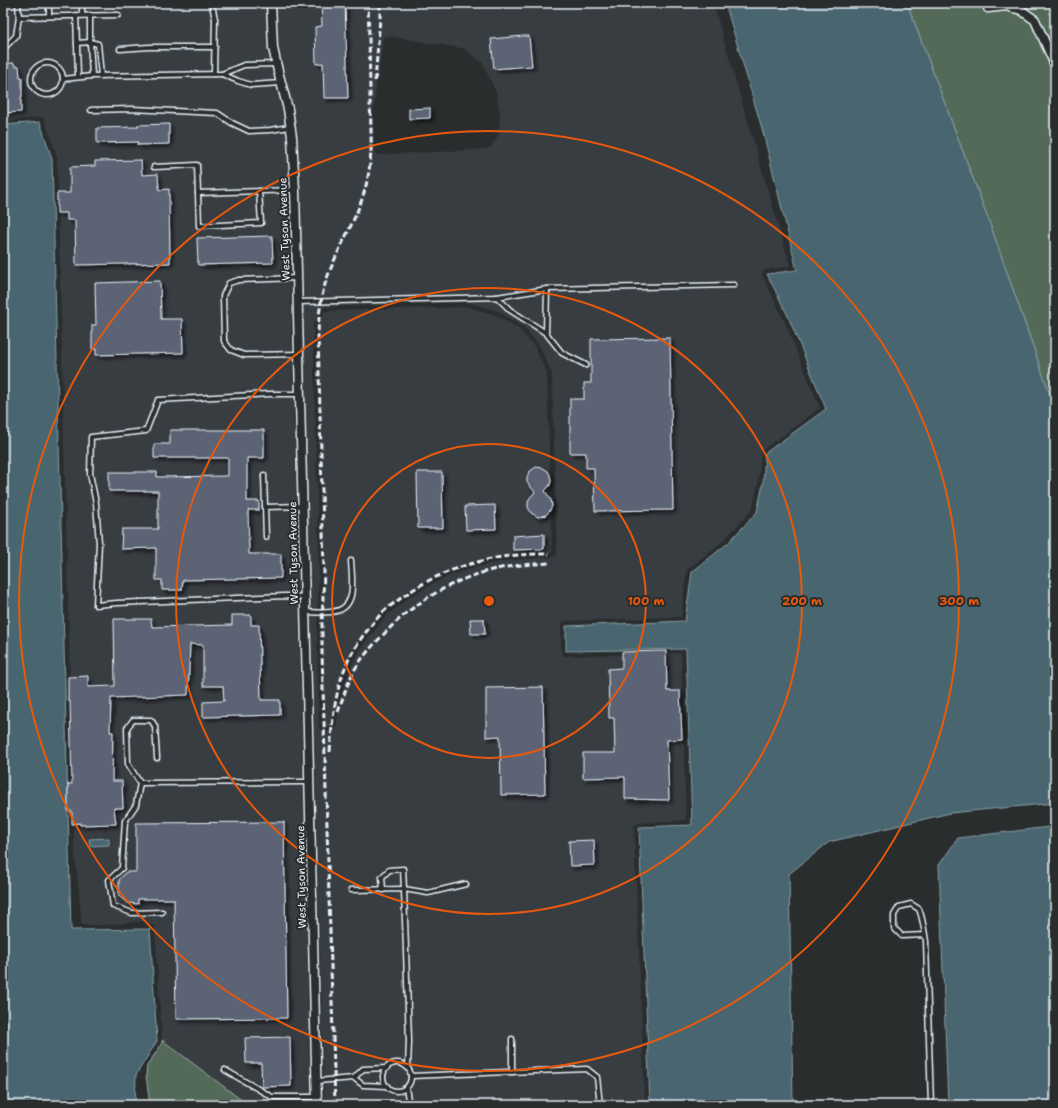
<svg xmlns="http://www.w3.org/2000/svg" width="1058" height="1108" font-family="'Shantell Sans',sans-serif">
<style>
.built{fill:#393d43;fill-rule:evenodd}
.green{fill:#526b58;stroke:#9daea8}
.water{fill:#4a666f;stroke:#899ea6}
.building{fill:#5c6374;stroke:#e8f1f8;filter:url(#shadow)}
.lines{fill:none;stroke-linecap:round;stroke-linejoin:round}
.service-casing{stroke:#e8f1f8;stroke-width:7}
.minor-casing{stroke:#e8f1f8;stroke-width:11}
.service{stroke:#2a2d2e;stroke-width:4}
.minor{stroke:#2a2d2e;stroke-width:8}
.rail{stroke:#e8f1f8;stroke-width:3;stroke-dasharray:6 3;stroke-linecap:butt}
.ring{fill:none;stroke:#e8590c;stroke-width:2}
.labels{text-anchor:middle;stroke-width:4;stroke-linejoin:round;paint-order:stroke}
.street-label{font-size:11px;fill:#e8f1f8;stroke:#2a2d2e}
.centre{fill:#e8590c;stroke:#2a2d2e;stroke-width:2}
.ring-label{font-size:12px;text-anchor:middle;font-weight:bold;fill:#e8590c;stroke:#2a2d2e;stroke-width:4;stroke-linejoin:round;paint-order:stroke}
</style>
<defs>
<filter id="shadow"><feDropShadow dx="3" dy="3" stdDeviation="2" flood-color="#0009"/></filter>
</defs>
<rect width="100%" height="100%" fill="#2a2d2e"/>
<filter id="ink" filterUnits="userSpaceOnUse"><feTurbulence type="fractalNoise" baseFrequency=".025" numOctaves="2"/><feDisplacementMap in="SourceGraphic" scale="8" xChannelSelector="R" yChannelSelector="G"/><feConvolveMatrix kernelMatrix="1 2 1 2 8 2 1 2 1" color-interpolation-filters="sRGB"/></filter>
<g filter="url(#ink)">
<g class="built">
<path d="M3 3H713L790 266 765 270 763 272 762 275 783 318 820 408 761 451 758 484 752 510 724 540 687 570 681 617 566 621 563 622 561 625V651L562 654 565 656 681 653 686 820 639 823 635 825 634 828 645 1105H324L300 184 288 185 311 1105H248L162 1040 155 929 154 926 152 925H147L146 921 107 925H82L74 843 57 157 45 120 43 118 41 117 3 122ZM385 36H389L435 44 462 48 482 62 496 92 500 114 499 134 491 147 487 149 379 155 375 153 374 150 373 110 383 38ZM468 302 498 311 523 327 539 345 552 373 557 553 556 556 553 557 520 559 499 562 473 568 454 574 434 583 411 596 386 616 363 645 352 664 344 687 339 710 336 729 334 731 322 732 319 728 317 623 319 571 313 326 320 310 325 307Z"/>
<path d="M468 307 496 315 519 329 534 346 547 373 552 552 498 557 471 563 452 570 431 579 408 592 382 613 358 643 347 662 339 685 334 709 331 727 324 728 322 623 324 571 318 326 325 311Z"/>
</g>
<g class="green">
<path d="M907 3H1049L1055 15V409L989 221Z"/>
<path d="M162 1040 248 1105H150L146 1075 147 1066 162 1043Z"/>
</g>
<g class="water">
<path d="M725 3H907L989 221 1055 409V803L950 813 829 842 789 874 793 1105H650L639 827 692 825 686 649 566 651V626L685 621 692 572 728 543 757 512 763 484 765 453 826 409 788 316 767 274 797 270 763 132Z"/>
<path d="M40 122 52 159 71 930 150 929 157 1041 136 1075 135 1103 136 1105H3V125Z"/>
<path d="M1049 827H1055V1105H948L939 865 958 838Z"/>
<path d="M109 838V845L90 846 89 839Z"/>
</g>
<g class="building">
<path d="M321 3H345L348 98H324L323 63 316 64 315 27 322 26Z"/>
<path d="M523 36H529L532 66 494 69 491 39Z"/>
<path d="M3 63H14L15 66H19L20 77H22V97H21V112L3 113Z"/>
<path d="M430 108V118L409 119V109Z"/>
<path d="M169 124V144L137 145 138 142 97 143V128L138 127 137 125Z"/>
<path d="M141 160 142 175 158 174 159 190 169 189 170 263 76 265 75 220H67V213H57V193H70V167L95 166V161Z"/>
<path d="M272 236 273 263 198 265 197 238Z"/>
<path d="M160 281 161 319H182L183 353 96 355V349H92V325H96L95 283Z"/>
<path d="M670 338 673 510 595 511 594 468H586V453H570V399H584V383H591V339Z"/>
<path d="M170 430H264V458H247V501H259V510H248L249 554H281V578L183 580 182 590H162V580H156V548L121 549 122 529H158V491H109V472H157V477L228 476V458H154V444H170Z"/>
<path d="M536 467 543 468 548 471 550 475 551 481 550 485 545 491 551 500 552 506 549 512 546 515 538 517 531 513 528 507V503L529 499 535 492 529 485 527 482V477L529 472Z"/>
<path d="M417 472H442L443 528H418Z"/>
<path d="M495 505 496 529 466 530 465 506Z"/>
<path d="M544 534V549L513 550V536Z"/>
<path d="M232 615H251V625H259L261 700H280V715L203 717V702L224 701 223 686H203V645L190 644 188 695 111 698 110 732H113L112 781H122L123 808H114L116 824 80 825V823L72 824V811H68V784H72L70 701H68V677L88 676V687L115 686 114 619H151L152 627 232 625Z"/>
<path d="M470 619H484L485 634H471Z"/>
<path d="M666 651 667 691H680L682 739 667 740 669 800 625 799V777L583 778V753H615L614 718H609L608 669 622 668V652Z"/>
<path d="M543 687 545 794 501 795 500 736 486 737V688Z"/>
<path d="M284 822 287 1018 176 1019 174 899H138V904L127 903 119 896V880L126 872H136V823Z"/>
<path d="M594 840 595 865 570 866 569 841Z"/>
<path d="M290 1037 291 1086 262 1087 261 1063H246L245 1038Z"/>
</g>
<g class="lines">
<defs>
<g id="service">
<path d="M18 3 19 17 118 15"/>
<path d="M49 3V16"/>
<path d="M82 3V15"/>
<path d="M209 3 212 5 215 19 214 74"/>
<path d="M76 15 78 77"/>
<path d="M90 15V42L92 76"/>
<path d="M77 43 90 42 98 44 101 76"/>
<path d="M3 47 6 46 16 36 19 17"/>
<path d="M120 49 149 47H215"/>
<circle cx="47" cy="79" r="16"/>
<path d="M276 64 244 65 222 74 238 81 251 85 281 83"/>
<path d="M63 79 92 76 222 74"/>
<path d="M91 110 132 109 217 113 232 123 249 131 270 130 290 127"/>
<path d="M154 167 197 165 198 193 295 190"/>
<path d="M198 193 199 226 261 223 259 191"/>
<path d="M297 278 239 280 229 283 223 296 224 341 231 350 244 355 299 354"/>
<path d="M497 297 547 289 734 285"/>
<path d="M298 302 497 297 510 310 546 333 562 353 586 365"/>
<path d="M546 333 547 289"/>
<path d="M300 394H270L158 400 146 431 91 437 90 474 96 503 99 543 96 605 117 603 285 596 305 597"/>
<path d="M264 475 266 537"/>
<path d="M265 507 302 506"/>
<path d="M305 612C313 612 322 613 331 612 358 610 352 581 351 561"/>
<path d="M140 783 128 764 127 728 133 720H151L155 726 157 758"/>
<path d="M351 890 404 889 409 1041 408 1068"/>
<path d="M383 890 382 877 389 870 403 869 404 889 428 893 466 884"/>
<path d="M162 912 132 913 113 906 109 880 122 868 125 821 136 805 140 783 309 782"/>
<path d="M925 935 902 936 894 928V915L899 907 911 904 919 909C923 919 924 929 926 941L931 1105"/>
<circle cx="397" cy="1077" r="14"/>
<path d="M225 1070 272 1097H317"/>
<path d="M512 1072V1039"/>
<path d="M411 1076 587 1069 597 1077 600 1105"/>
<path d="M354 1078 363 1085 387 1086"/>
<path d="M317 1081 354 1078 363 1069 387 1068"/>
<path d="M406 1088 409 1105"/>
</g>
<g id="minor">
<path d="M271 3 273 48 278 71 288 109 292 137 295 190 317 1105"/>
<path d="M988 8 1006 6 1021 10 1035 20 1055 65"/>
</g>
</defs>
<use href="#service" class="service-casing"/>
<use href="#minor" class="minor-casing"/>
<use href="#service" class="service"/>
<use href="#minor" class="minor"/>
<g class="rail">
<path d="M375 81 380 18V3"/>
<path d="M338 712C343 697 348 682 355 669 363 656 373 645 384 634 415 601 456 577 501 568 517 565 534 564 550 563"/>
<path d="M330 752C332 721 335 691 347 663 352 652 359 641 366 632 371 626 376 619 382 613 386 609 391 605 396 602 431 574 474 559 519 555 529 554 539 554 549 554"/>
<path d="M335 1105 322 653V623L324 571 318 333C319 313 321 292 329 273 341 242 360 214 367 181 373 156 371 129 370 103 370 70 369 36 368 3"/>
</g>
</g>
</g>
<g class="ring">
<circle cx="489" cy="601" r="157"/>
<circle cx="489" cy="601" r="313"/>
<circle cx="489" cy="601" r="470"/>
</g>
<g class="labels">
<g class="street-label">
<text transform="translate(284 229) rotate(-92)" y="4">West Tyson Avenue</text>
<text transform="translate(293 553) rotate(-91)" y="4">West Tyson Avenue</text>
<text transform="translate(301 877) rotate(-91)" y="4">West Tyson Avenue</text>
</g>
</g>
<circle cx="489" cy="601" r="6" class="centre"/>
<g class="ring-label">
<text x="646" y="605">100 m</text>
<text x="802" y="605">200 m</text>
<text x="959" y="605">300 m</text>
</g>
<rect width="1058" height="1108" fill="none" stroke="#2a2d2e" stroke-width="16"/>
<rect x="8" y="8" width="1042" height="1092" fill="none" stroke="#e8f1f8" stroke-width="1.5" filter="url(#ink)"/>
</svg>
